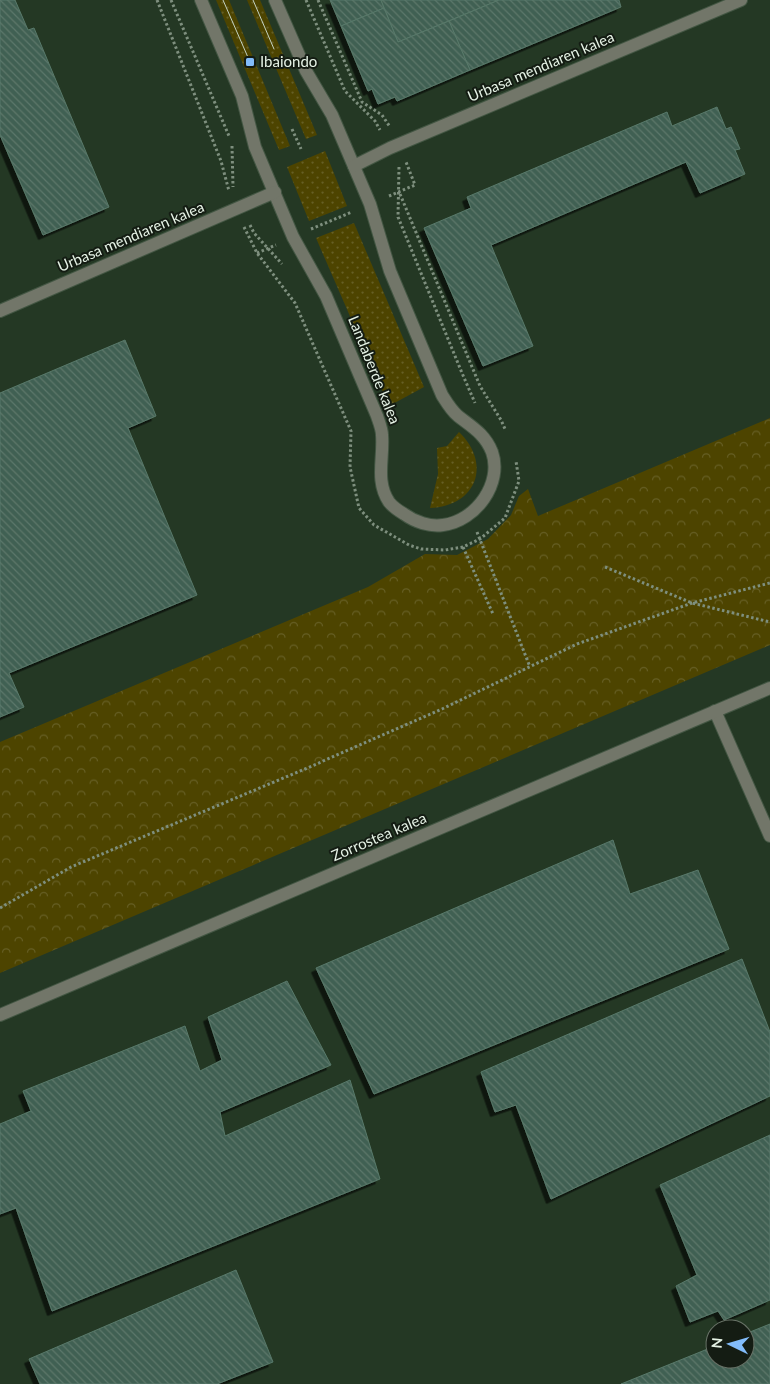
<svg xmlns="http://www.w3.org/2000/svg" width="770" height="1384" font-family="Lato,sans-serif">
<style>
.grass{fill:url(#grass-dots)}
.park{fill:url(#park-crowns)}
.building{fill:url(#building-back-hatch);stroke:#58796a;filter:url(#shadow)}
.lines{fill:none;stroke-linecap:round;stroke-linejoin:round}
.minor-casing{stroke:#435643;stroke-width:14}
.path{stroke:#7e8f7e;stroke-width:3;stroke-dasharray:2.5 2.5;stroke-linecap:butt}
.minor{stroke:#727669;stroke-width:12}
.tram{stroke:#c3d2c3;stroke-width:1}
.poi-dot{fill:#82bcfa;stroke:#141c13;stroke-width:2}
.labels{text-anchor:middle;stroke-width:4;stroke-linejoin:round;paint-order:stroke}
.poi-label{font-size:15px;fill:#e5f2e5;stroke:#141c13;text-anchor:start}
.street-label{font-size:15px;fill:#e5f2e5;stroke:#141c13}
</style>
<defs>
<pattern id="grass-dots" width="8" height="8" patternUnits="userSpaceOnUse" patternTransform="scale(1.25)"><rect width="8" height="8" fill="#4d4400"/><path d="M2 2h.1M6 6h.1" fill="none" stroke="#665f25" stroke-width="1.8" stroke-linecap="round"/></pattern>
<pattern id="park-crowns" width="20" height="18" patternUnits="userSpaceOnUse" patternTransform="scale(1.25)"><rect width="20" height="18" fill="#4d4400"/><path d="M2 6a3 3 0 1 1 6 0M12 15a3 3 0 1 1 6 0" fill="none" stroke="#665f25"/></pattern>
<pattern id="building-back-hatch" width="6" height="6" patternUnits="userSpaceOnUse" patternTransform="scale(1.25)"><rect width="6" height="6" fill="#416052"/><path d="M-1 5l2 2M0 0l6 6M5-1l2 2" fill="none" stroke="#5c776b"/></pattern>
<filter id="shadow"><feDropShadow dx="-4.5" dy="4.5" stdDeviation="0" flood-color="#0009"/></filter>
</defs>
<rect width="100%" height="100%" fill="#243824"/>
<g class="grass">
<path d="M216 0H229L290 146 279 150Z"/>
<path d="M247 0H260L317 135 306 139Z"/>
<path d="M325 151 347 206 309 221 287 167Z"/>
<path d="M354 223 424 387 389 406 316 238Z"/>
<path d="M459 432C492 464 477 506 430 508L438 474 437 448 447 446Z"/>
</g>
<path class="park" d="M770 418V645L0 973V742L368 587 425 554 457 555 488 539 511 515 519 496 528 489 538 516Z"/>
<g class="building">
<path d="M0 0H15L28 30 34 28 109 207 43 235 0 135Z"/>
<path d="M330 0H381L384 8 341 26Z"/>
<path d="M381 0H499L398 42Z"/>
<path d="M499 0H619L621 7 470 70 449 21Z"/>
<path d="M384 8 398 42 449 21 470 70 397 101 395 97 378 104 372 89 368 91 341 26Z"/>
<path d="M717 107 726 129 731 127 740 149 735 150 745 174 700 193 686 162 491 245 533 346 483 366 424 228 471 208 467 197 667 112 672 126Z"/>
<path d="M125 340 156 416 128 428 197 595 9 673 24 707 0 717V393Z"/>
<path d="M613 840 630 894 698 870 729 949 374 1094 316 968Z"/>
<path d="M742 959 770 1032V1096L551 1199 516 1105 495 1112 481 1072Z"/>
<path d="M287 981 331 1065 220 1112 225 1136 350 1080 380 1179 52 1311 16 1208 0 1214V1124L31 1111 23 1091 185 1026 200 1071 222 1060 208 1017Z"/>
<path d="M770 1135V1300L724 1320 718 1311 690 1322 676 1286 697 1275 660 1185Z"/>
<path d="M236 1270 273 1362 217 1384H40L29 1359Z"/>
<path d="M770 1324V1384H621L715 1346V1359H745V1334Z"/>
</g>
<g class="lines">
<defs>
<g id="minor">
<path d="M201 0 242 96 255 147 293 237 326 296 377 416C379 422 382 429 382 435 384 458 375 481 389 502 393 507 399 511 404 514 415 522 430 527 443 525 476 521 503 483 492 452 485 434 472 427 458 416 451 410 447 403 442 395L390 271 370 204 332 115 306 71 275 0"/>
<path d="M354 166 390 148 741 0"/>
<path d="M0 311 275 192"/>
<path d="M715 711 770 836"/>
<path d="M0 1015 770 688"/>
</g>
</defs>
<use href="#minor" class="minor-casing"/>
<g class="path">
<path d="M157 0 221 161 229 191"/>
<path d="M171 0 229 136"/>
<path d="M306 0 345 91 375 121 380 130"/>
<path d="M318 0 362 102 382 115 390 127"/>
<path d="M292 129 301 149"/>
<path d="M232 146 233 187"/>
<path d="M399 167 398 217 462 373 475 403"/>
<path d="M400 194 480 386 501 420 505 429"/>
<path d="M389 196 415 185 406 162"/>
<path d="M250 225 254 233 282 264"/>
<path d="M244 227 257 253 295 303 351 431 350 467 359 508 374 525 409 545 421 549 445 550 463 547 480 539 505 518 519 481 516 461"/>
<path d="M311 229 352 212"/>
<path d="M257 253 276 245"/>
<path d="M477 532 530 667"/>
<path d="M463 547 493 614"/>
<path d="M605 567 692 603 770 622"/>
<path d="M0 908 71 867 305 769 442 709 577 644 692 603 770 583"/>
</g>
<use href="#minor" class="minor"/>
<g class="tram">
<path d="M223 0 250 62"/>
<path d="M253 0 274 49"/>
</g>
</g>
<rect class="poi-dot" x="245" y="57" width="10" height="10" rx="2.5"/>
<g class="labels">
<g class="poi-label">
<text x="260" y="67">Ibaiondo</text>
</g>
<g class="street-label">
<text transform="translate(541 67) rotate(-23)" y="5">Urbasa mendiaren kalea</text>
<text transform="translate(131 237) rotate(-23)" y="5">Urbasa mendiaren kalea</text>
<text transform="translate(374 370) rotate(68)" y="5">Landaberde kalea</text>
<text transform="translate(379 837) rotate(-23)" y="5">Zorrostea kalea</text>
</g>
</g>
<g transform="translate(730 1344) rotate(275)"><circle r="24" fill="#141c13" stroke="#687267"/>
<path d="M0-4L9 19L0 12L-9 19Z" fill="#82bcfa"/>
<text y="-8" font-size="14" font-weight="bold" text-anchor="middle" fill="#e5f2e5">N</text>
</g>
</svg>
